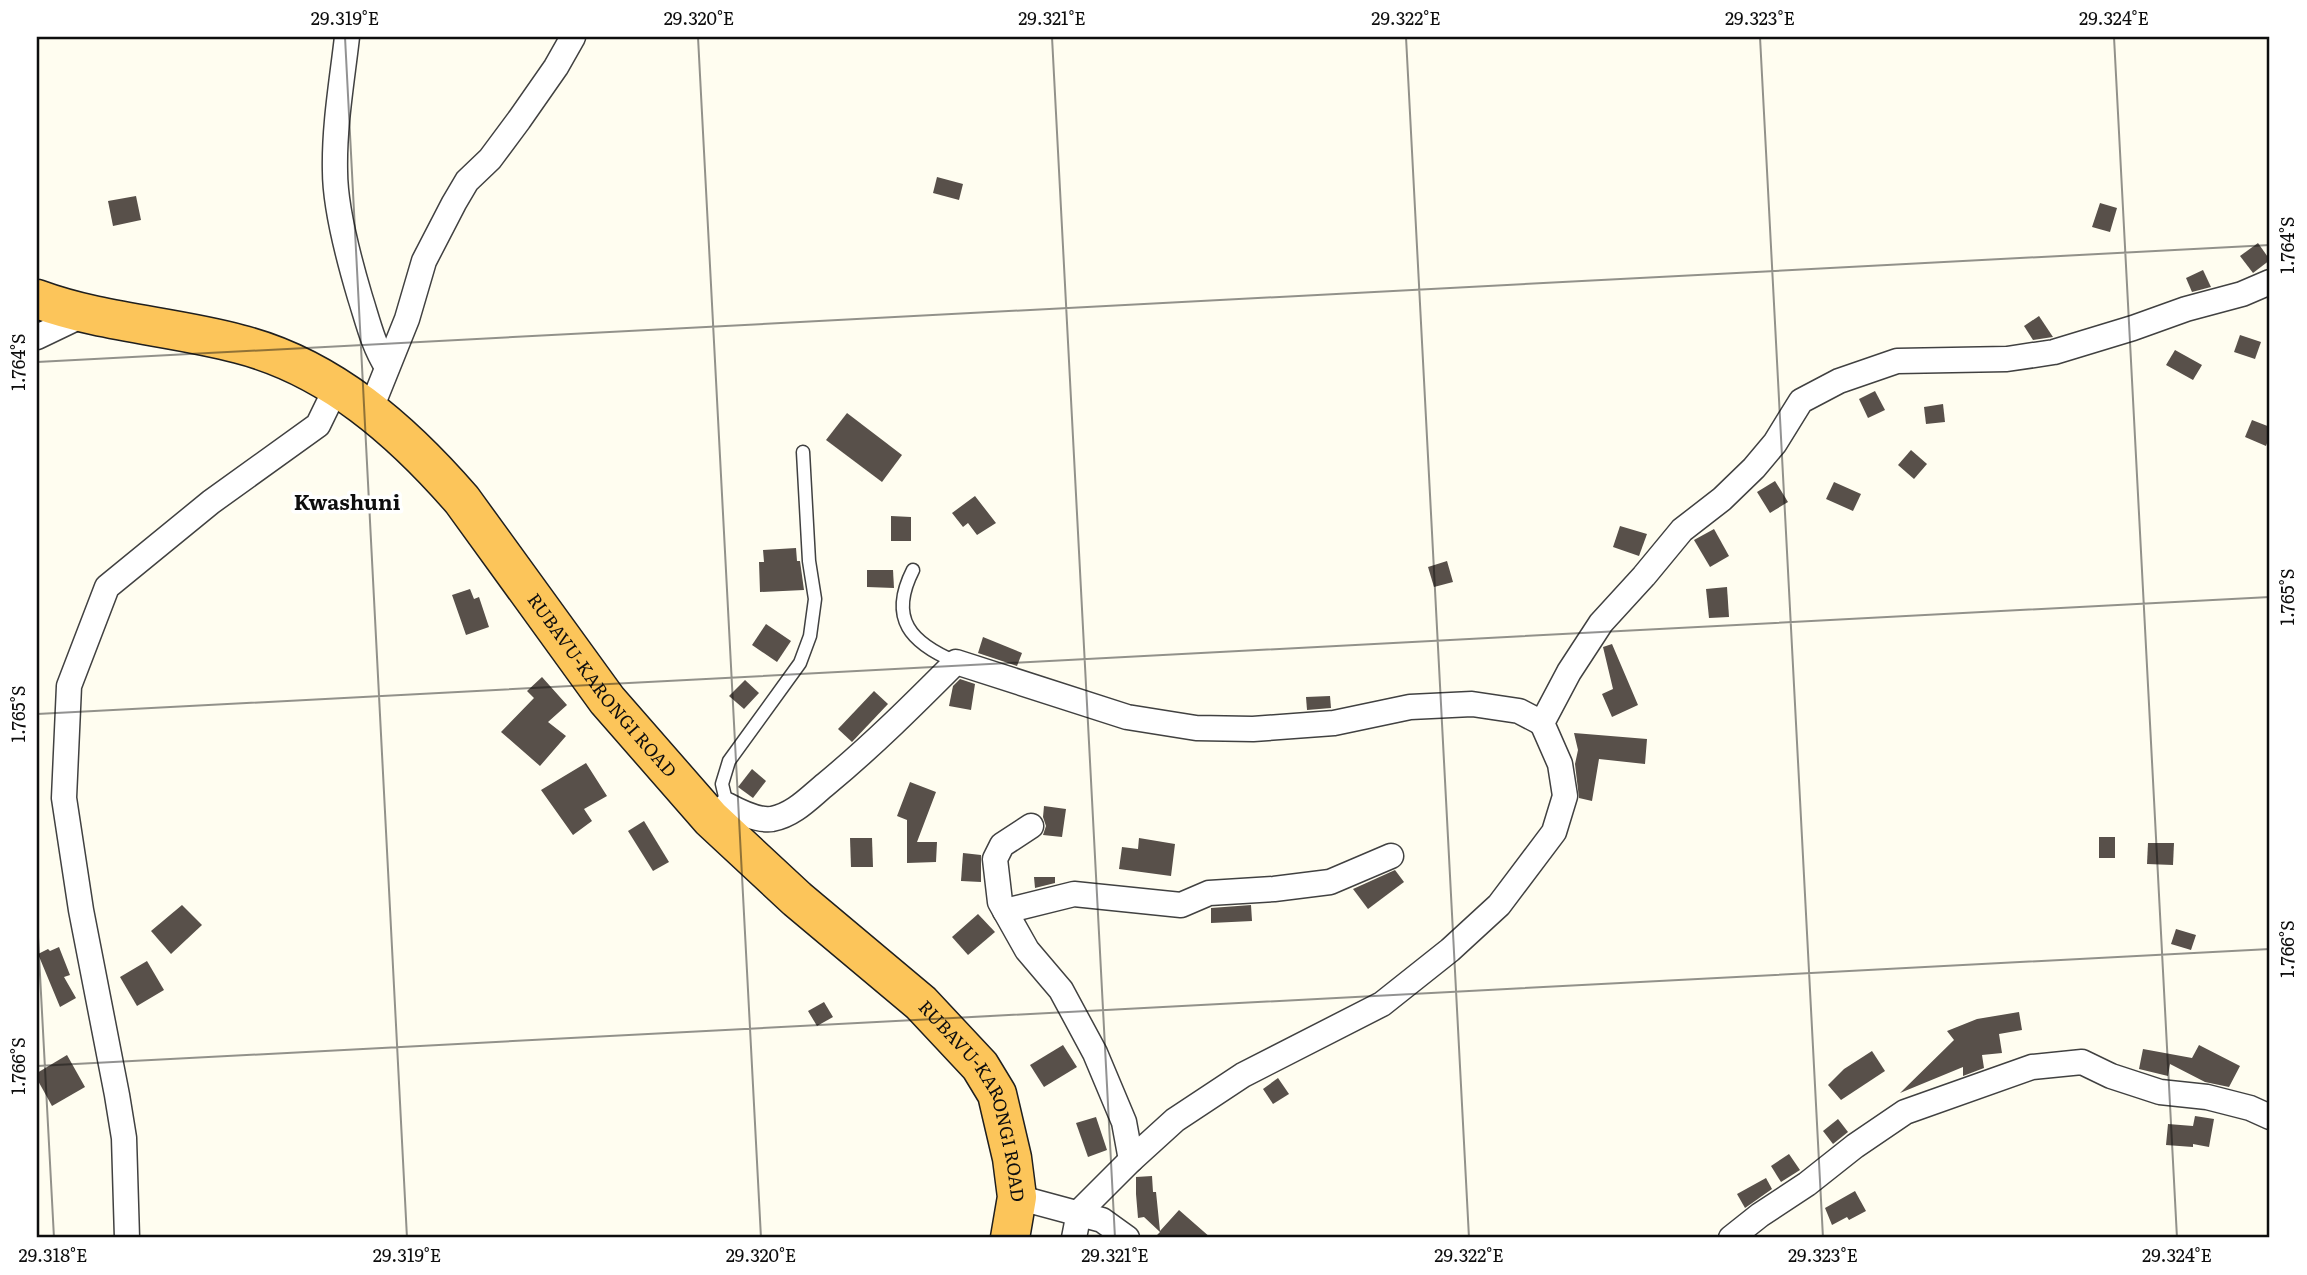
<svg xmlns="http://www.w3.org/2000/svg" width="2307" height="1275" font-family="Literata,serif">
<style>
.building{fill:#58504a}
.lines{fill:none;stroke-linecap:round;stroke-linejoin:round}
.service-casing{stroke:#414141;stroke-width:15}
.minor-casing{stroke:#414141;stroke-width:27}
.trunk-casing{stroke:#1f1f1f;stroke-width:41}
.service{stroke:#fff;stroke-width:12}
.minor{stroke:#fff;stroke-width:24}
.trunk{stroke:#fcc55a;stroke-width:38}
.ticks{fill:none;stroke:#0e0e0e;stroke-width:2;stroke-opacity:0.45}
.labels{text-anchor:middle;stroke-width:7;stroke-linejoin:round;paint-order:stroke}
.street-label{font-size:18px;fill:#0e0e0e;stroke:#fff}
.quarter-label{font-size:21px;font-weight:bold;fill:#0e0e0e;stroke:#fff}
.neatline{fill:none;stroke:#0e0e0e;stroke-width:2.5}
.ticks-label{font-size:18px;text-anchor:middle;fill:#0e0e0e}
</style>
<rect width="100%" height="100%" fill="#fffdf0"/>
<g class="building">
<path d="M937 177 963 184 959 200 933 193Z"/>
<path d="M136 196 141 220 113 226 108 201Z"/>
<path d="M2100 203 2117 208 2110 232 2092 227Z"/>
<path d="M2258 243 2270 260 2253 273 2240 256Z"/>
<path d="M2203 270 2211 287 2192 292 2186 278Z"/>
<path d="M2039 316 2053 337 2033 340 2024 326Z"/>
<path d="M2240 335 2261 342 2255 359 2234 352Z"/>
<path d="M2175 350 2202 365 2193 380 2166 365Z"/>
<path d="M1875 391 1885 410 1868 418 1859 399Z"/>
<path d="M1943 404 1945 422 1926 424 1924 407Z"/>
<path d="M847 413 902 455 882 482 826 440Z"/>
<path d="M2252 420 2270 427V435L2266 446 2245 437Z"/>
<path d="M1911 450 1927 464 1914 479 1898 465Z"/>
<path d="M1775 481 1788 502 1770 513 1757 492Z"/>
<path d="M1834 482 1861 494 1853 511 1826 499Z"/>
<path d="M975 496 996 523 977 535 968 523 963 527 952 513Z"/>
<path d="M891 516 911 517V541H891Z"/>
<path d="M1620 526 1647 534 1639 556 1613 547Z"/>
<path d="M1714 529 1729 556 1710 567 1694 540Z"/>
<path d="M796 548 797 561H800L804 590 760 592 759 562H764L763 550Z"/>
<path d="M1447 561 1453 582 1434 587 1428 567Z"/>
<path d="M867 570H893L894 588 867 587Z"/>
<path d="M1727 587 1729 617 1709 618 1706 589Z"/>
<path d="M470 589 474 599 479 597 489 627 466 635 452 595Z"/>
<path d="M766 624 791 641 777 662 752 645Z"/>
<path d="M983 637 1022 653 1017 666 978 653Z"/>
<path d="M1612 644 1638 705 1612 717 1602 694 1613 689 1603 647Z"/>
<path d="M542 677 567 705 548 722 566 736 540 766 501 732 534 698 527 691Z"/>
<path d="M960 679 975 684 971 710 949 706 953 686Z"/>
<path d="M745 680 759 693 744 709 729 696Z"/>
<path d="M874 691 888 704 852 742 838 729Z"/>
<path d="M1330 696 1331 708 1307 710 1306 697Z"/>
<path d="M1574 733 1647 739 1645 764 1599 759 1592 801 1579 798 1575 764 1578 750Z"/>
<path d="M586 763 607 796 584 809 592 821 573 835 541 790Z"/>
<path d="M752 769 766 781 753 798 738 787Z"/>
<path d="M910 782 936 792 917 842H937L936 862 907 863V820L897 816Z"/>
<path d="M1044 806 1066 809 1062 837 1043 835 1046 826 1043 817Z"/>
<path d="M644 821 669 862 653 871 628 831Z"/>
<rect x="2099" y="837" width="16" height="21"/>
<path d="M850 838H872L873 867H851Z"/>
<path d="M1139 838 1175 844 1171 876 1119 869 1122 847 1138 849Z"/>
<path d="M2148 843H2174L2173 865 2147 864Z"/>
<path d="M963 853 981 855V882L961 881Z"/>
<path d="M1395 870 1404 882 1368 909 1353 889Z"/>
<path d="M1034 877H1055V883L1035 888Z"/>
<path d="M182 905 202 925 171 954 151 931Z"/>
<path d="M1251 905 1252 921 1211 923V908Z"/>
<path d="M978 914 995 932 968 955 952 937Z"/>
<path d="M2176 929 2196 935 2191 950 2171 944Z"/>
<path d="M59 947 70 975 64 977 76 998 60 1007 38 954 48 949 50 951Z"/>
<path d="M147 961 164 990 137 1006 120 977Z"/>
<path d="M824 1002 833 1017 817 1026 808 1011Z"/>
<path d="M2019 1012 2022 1030 1999 1034 2002 1053 1982 1055 1984 1068 1963 1076V1067L1900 1093 1954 1040 1947 1031 1977 1019Z"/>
<path d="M1063 1045 1077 1067 1044 1087 1030 1065Z"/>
<path d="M2199 1045 2240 1066 2229 1087 2205 1082 2170 1064 2168 1076 2139 1069 2143 1049 2192 1058Z"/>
<path d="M1872 1051 1885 1071 1841 1100 1828 1085 1844 1069Z"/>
<path d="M67 1055 85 1087 52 1106 37 1079V1073Z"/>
<path d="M1278 1078 1289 1094 1273 1104 1263 1089Z"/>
<path d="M2195 1116 2214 1119 2209 1147 2193 1144V1147L2166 1145 2168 1124 2193 1126Z"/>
<path d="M1096 1117 1107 1150 1088 1157 1076 1123Z"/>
<path d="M1838 1119 1848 1132 1833 1144 1823 1131Z"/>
<path d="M1789 1154 1800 1170 1781 1182 1771 1166Z"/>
<path d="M1152 1176 1153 1192H1156L1160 1231 1179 1210 1211 1238H1154L1160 1232 1144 1217 1138 1218 1136 1194V1177Z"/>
<path d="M1766 1178 1772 1189 1745 1208 1737 1194Z"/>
<path d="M1855 1191 1866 1211 1849 1220 1847 1217 1832 1225 1825 1208Z"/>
</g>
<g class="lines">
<defs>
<g id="service">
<path d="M913 570C888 619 911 643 956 662"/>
<path d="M727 805 722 784 729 761 800 663 810 636 815 599 809 561 803 452"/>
</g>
<g id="minor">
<path d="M347 37C342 81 334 126 335 171 335 209 349 260 360 297 368 322 373 345 387 367"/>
<path d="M37 337 85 314"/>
<path d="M370 411 407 319 424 261 454 203 467 181 490 159 519 120 556 67 573 37"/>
<path d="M711 819 727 805C740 812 758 821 772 819 794 815 810 797 826 784 872 746 914 704 956 662L1127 717 1196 728 1253 729 1334 723 1410 707 1472 704 1519 711 1542 723"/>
<path d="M1031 826 1002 845 995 859 1000 902 1027 950 1061 990 1095 1053 1124 1122 1131 1160"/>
<path d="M1005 911 1074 894 1181 905 1209 893 1274 889 1330 882 1391 856"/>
<path d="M1017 1197 1102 1220 1127 1238"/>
<path d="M127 1238 124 1138 117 1095 81 910 64 798 69 686 107 587 211 502 318 425 337 386"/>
<path d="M1074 1238 1079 1212 1131 1160 1175 1120 1243 1075 1382 1004 1450 950 1499 905 1554 832 1565 796 1560 764 1542 723 1569 672 1601 623 1644 576 1682 530 1722 499 1754 468 1775 443 1801 401 1839 381 1897 361 2007 359 2054 352 2133 328 2186 309 2242 294 2270 282"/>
<path d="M1731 1238 1760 1215 1807 1184 1855 1146 1905 1112 2032 1067 2082 1062 2111 1076 2160 1092 2207 1097 2250 1108 2270 1117"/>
</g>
<g id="trunk">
<path id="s1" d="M37 299C102 323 172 326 239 344 330 367 402 431 462 500L607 700 711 819 797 899 921 1003 980 1066 997 1094 1012 1158 1017 1197 1010 1238"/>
</g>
</defs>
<use href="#service" class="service-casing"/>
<use href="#minor" class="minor-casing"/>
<use href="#trunk" class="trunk-casing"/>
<use href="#service" class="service"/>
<use href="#minor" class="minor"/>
<use href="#trunk" class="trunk"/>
</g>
<path class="ticks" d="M345 37 407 1238M698 37 761 1238M1052 37 1115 1238M1406 37 1469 1238M1760 37 1823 1238M2114 37 2177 1238M37 362 2270 245M37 714 2270 597M37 918 54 1238M37 1066 2270 949"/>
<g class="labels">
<g class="street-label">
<text dy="6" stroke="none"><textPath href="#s1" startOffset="716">RUBAVU-KARONGI ROAD</textPath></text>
<text dy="6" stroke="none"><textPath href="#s1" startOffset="1283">RUBAVU-KARONGI ROAD</textPath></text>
</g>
<g class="quarter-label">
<text x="347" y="510">Kwashuni</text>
</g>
</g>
<rect width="2307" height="1275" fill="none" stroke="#ffffff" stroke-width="77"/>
<rect x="38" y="38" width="2230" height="1198" class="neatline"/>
<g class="ticks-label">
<text x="345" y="25">29.319°E</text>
<text x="699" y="25">29.320°E</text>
<text x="1052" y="25">29.321°E</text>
<text x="1406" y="25">29.322°E</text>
<text x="1760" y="25">29.323°E</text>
<text x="2114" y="25">29.324°E</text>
<text transform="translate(2288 245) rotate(-90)" y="6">1.764°S</text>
<text transform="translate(19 362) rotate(-90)" y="6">1.764°S</text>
<text transform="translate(2288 597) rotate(-90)" y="6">1.765°S</text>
<text transform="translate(19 714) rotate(-90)" y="6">1.765°S</text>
<text transform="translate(2288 949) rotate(-90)" y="6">1.766°S</text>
<text transform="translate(19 1066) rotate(-90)" y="6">1.766°S</text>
<text x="53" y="1262">29.318°E</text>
<text x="407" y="1262">29.319°E</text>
<text x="761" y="1262">29.320°E</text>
<text x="1115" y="1262">29.321°E</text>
<text x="1469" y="1262">29.322°E</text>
<text x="1823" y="1262">29.323°E</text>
<text x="2177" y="1262">29.324°E</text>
</g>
</svg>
